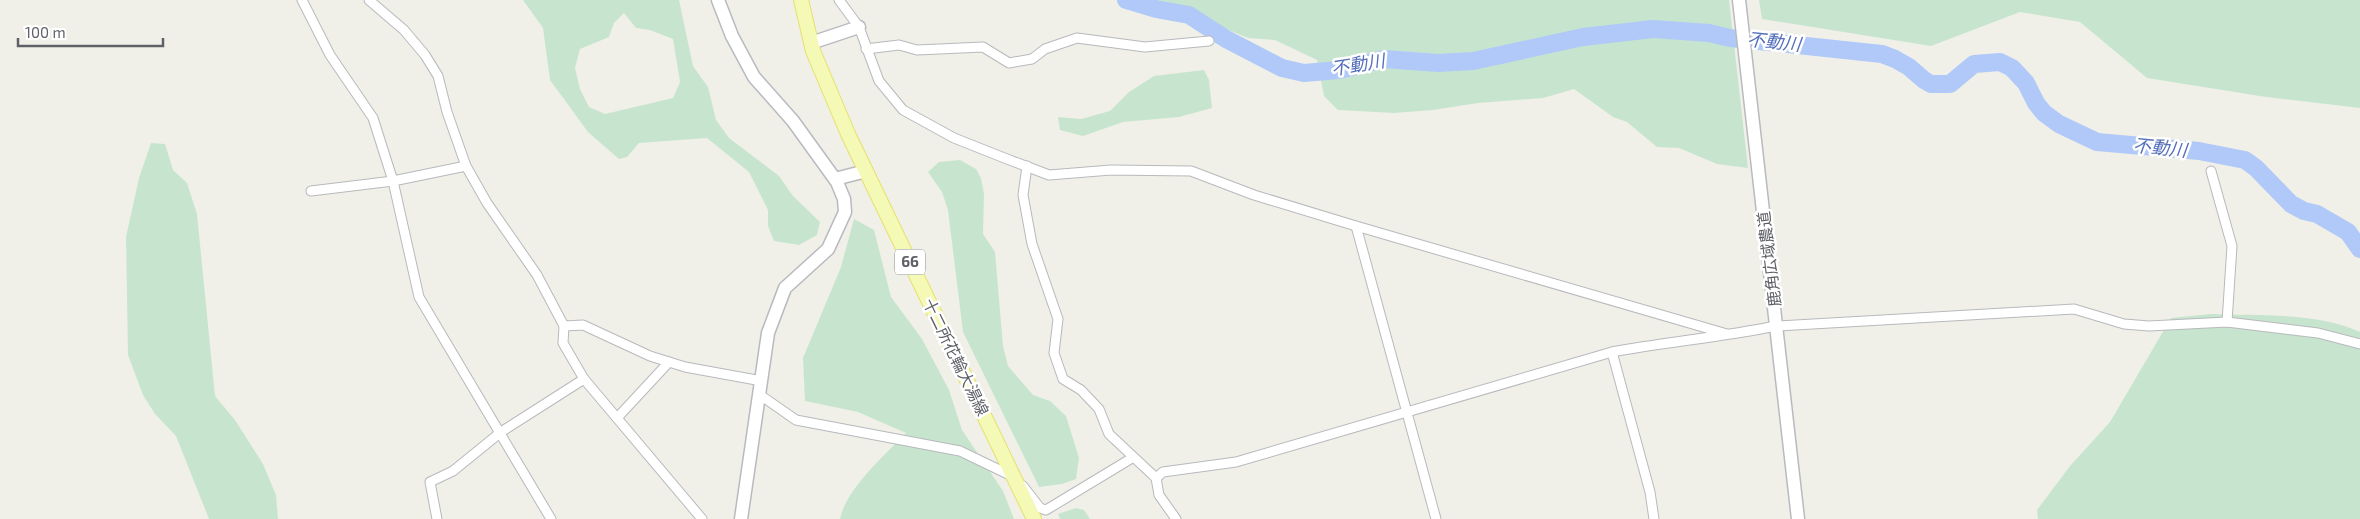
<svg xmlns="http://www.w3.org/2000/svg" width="2360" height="519" font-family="'Exo 2','Noto Sans JP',sans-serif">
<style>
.green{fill:#c7e5ce;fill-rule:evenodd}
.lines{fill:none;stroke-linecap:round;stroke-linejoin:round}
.river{stroke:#b0c9f8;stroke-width:18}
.street-casing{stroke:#b8b9bd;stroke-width:11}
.secondary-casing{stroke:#b9bac0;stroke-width:15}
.primary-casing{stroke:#e6e06b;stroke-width:16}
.street{stroke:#fff;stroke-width:9}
.secondary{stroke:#fff;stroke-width:12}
.primary{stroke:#f4f9b5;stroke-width:14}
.labels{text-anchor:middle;stroke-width:5;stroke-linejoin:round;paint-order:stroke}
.shield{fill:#fff;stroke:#8f9095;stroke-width:1}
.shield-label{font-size:15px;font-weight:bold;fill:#5f6167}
.street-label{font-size:16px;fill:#5f6167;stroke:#fff}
.water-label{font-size:18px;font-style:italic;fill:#546fbb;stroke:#fff}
</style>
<rect width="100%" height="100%" fill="#f0f0e8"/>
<g class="green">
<path d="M523 0H679L693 66 708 87 716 120 729 138 779 176 793 196 820 222 817 235 799 245 774 241 768 226V210L749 172 707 138 639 143 627 157 619 159 588 132 550 80 543 28ZM624 13 636 28 650 30 673 39 680 82 673 98 605 114 589 107 580 89 575 68 580 49 609 37 614 23Z"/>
<path d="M1142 0H1729L1748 168 1717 164 1679 148 1657 147 1627 122 1613 117 1574 89 1543 98 1478 103 1433 110 1394 113 1338 110 1324 96 1317 60 1275 40 1248 38 1195 16Z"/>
<path d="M1759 0H2360V108L2266 97 2147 78 2080 22 2020 12 1931 46 1762 19Z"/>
<path d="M1204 70 1209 80 1212 108 1179 117 1123 122 1083 136 1060 130 1058 117 1081 119 1110 111 1129 92 1154 76Z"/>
<path d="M151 143 165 144 173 170 187 183 197 214 215 396 235 420 263 464 276 495 278 519H209L176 436 155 414 143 395 128 355 126 237 139 178Z"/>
<path d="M960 160 976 169 981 178 984 194 983 234 995 252 1003 346 1008 366 1033 395 1050 401 1066 416 1079 458 1076 479 1062 484 1039 487 963 332 948 210 942 192 928 172 939 162Z"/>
<path d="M854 219 874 230 891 297 922 339 949 390 962 430 1003 491 1014 519H840C846 489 885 455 906 433L858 412 805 401 803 358 841 267Z"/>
<path d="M2211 314C2257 316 2317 312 2360 332V519H2038L2037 510 2070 466 2110 422 2171 318Z"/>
<path d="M1076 508 1084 510 1090 519H1060L1058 514Z"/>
</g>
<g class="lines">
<path class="river" d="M1126 0 1156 9 1189 15 1226 39 1282 68 1304 73 1339 70 1384 59 1438 63 1473 61 1583 37 1653 29 1709 33 1730 38 1882 54 1895 59 1909 67 1924 80 1931 84H1950L1974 64 2000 62 2012 68 2026 83 2036 103 2044 113 2059 124 2097 142 2199 151 2245 160 2256 168 2291 204 2304 211 2317 214 2348 232 2360 249"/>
<defs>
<g id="street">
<path d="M302 0 330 55 373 118 393 181 419 297 551 519"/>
<path d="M369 0 404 30 425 55 438 76 447 112 466 166 487 203 537 275 564 326 563 343 584 379 702 519"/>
<path d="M839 0 859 27 879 81 903 110 954 138 1007 159 1049 175 1111 170 1191 171 1254 195 1356 226 1727 334"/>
<path d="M866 49 899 45 917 50 983 47 1009 63 1032 59 1045 49 1077 38 1145 47 1209 41"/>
<path d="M1027 166 1023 195 1032 244 1058 319 1054 353 1063 379 1081 390 1099 409 1109 434 1156 478 1159 495 1176 519"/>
<path d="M2211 171 2232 246 2227 322"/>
<path d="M311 191 393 181 466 166"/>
<path d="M1356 226 1436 519"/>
<path d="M564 326 583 325 650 356 685 367 762 381"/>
<path d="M1612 352 1650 492 1654 519"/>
<path d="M760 395 796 420 960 451 1014 477"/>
<path d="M617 418 669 362"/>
<path d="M1156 478 1163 472 1236 462 1612 352C1667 342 1722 337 1776 326L2074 309 2124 324 2149 326 2227 322 2318 333 2360 344"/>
<path d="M1023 486 1040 508 1046 510 1132 458"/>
<path d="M437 519 430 482 453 471 501 432 584 379"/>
</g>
<g id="secondary">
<path d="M718 0 732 36 754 77 793 121 837 182 844 199 845 212 828 249 785 288 768 333 741 519"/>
<path d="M1739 0 1798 519"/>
<path d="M811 43 859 27"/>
<path d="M835 179 866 171"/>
</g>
<path id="primary" d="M801 0 813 51 848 134 1034 519"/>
</defs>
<use href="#street" class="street-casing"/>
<use href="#secondary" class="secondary-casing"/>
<use href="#primary" class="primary-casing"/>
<use href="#street" class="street"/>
<use href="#secondary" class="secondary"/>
<use href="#primary" class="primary"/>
</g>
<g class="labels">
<rect class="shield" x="895" y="249.5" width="30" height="25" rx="4"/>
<g class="shield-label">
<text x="910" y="267">66</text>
</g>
<g class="street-label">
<text transform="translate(1769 259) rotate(-97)" y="6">鹿角広域農道</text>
<text transform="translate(956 357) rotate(64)" y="6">十二所花輪大湯線</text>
</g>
<g class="water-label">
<text transform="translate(1774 42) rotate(6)" y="6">不動川</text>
<text transform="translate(1358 65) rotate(-9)" y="6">不動川</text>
<text transform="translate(2160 148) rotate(6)" y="6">不動川</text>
</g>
</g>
<path d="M18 38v8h145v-8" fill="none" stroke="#5f6167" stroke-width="2.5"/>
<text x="25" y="38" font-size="15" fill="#5f6167" stroke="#ffffff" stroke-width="4" paint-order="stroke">100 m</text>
</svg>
